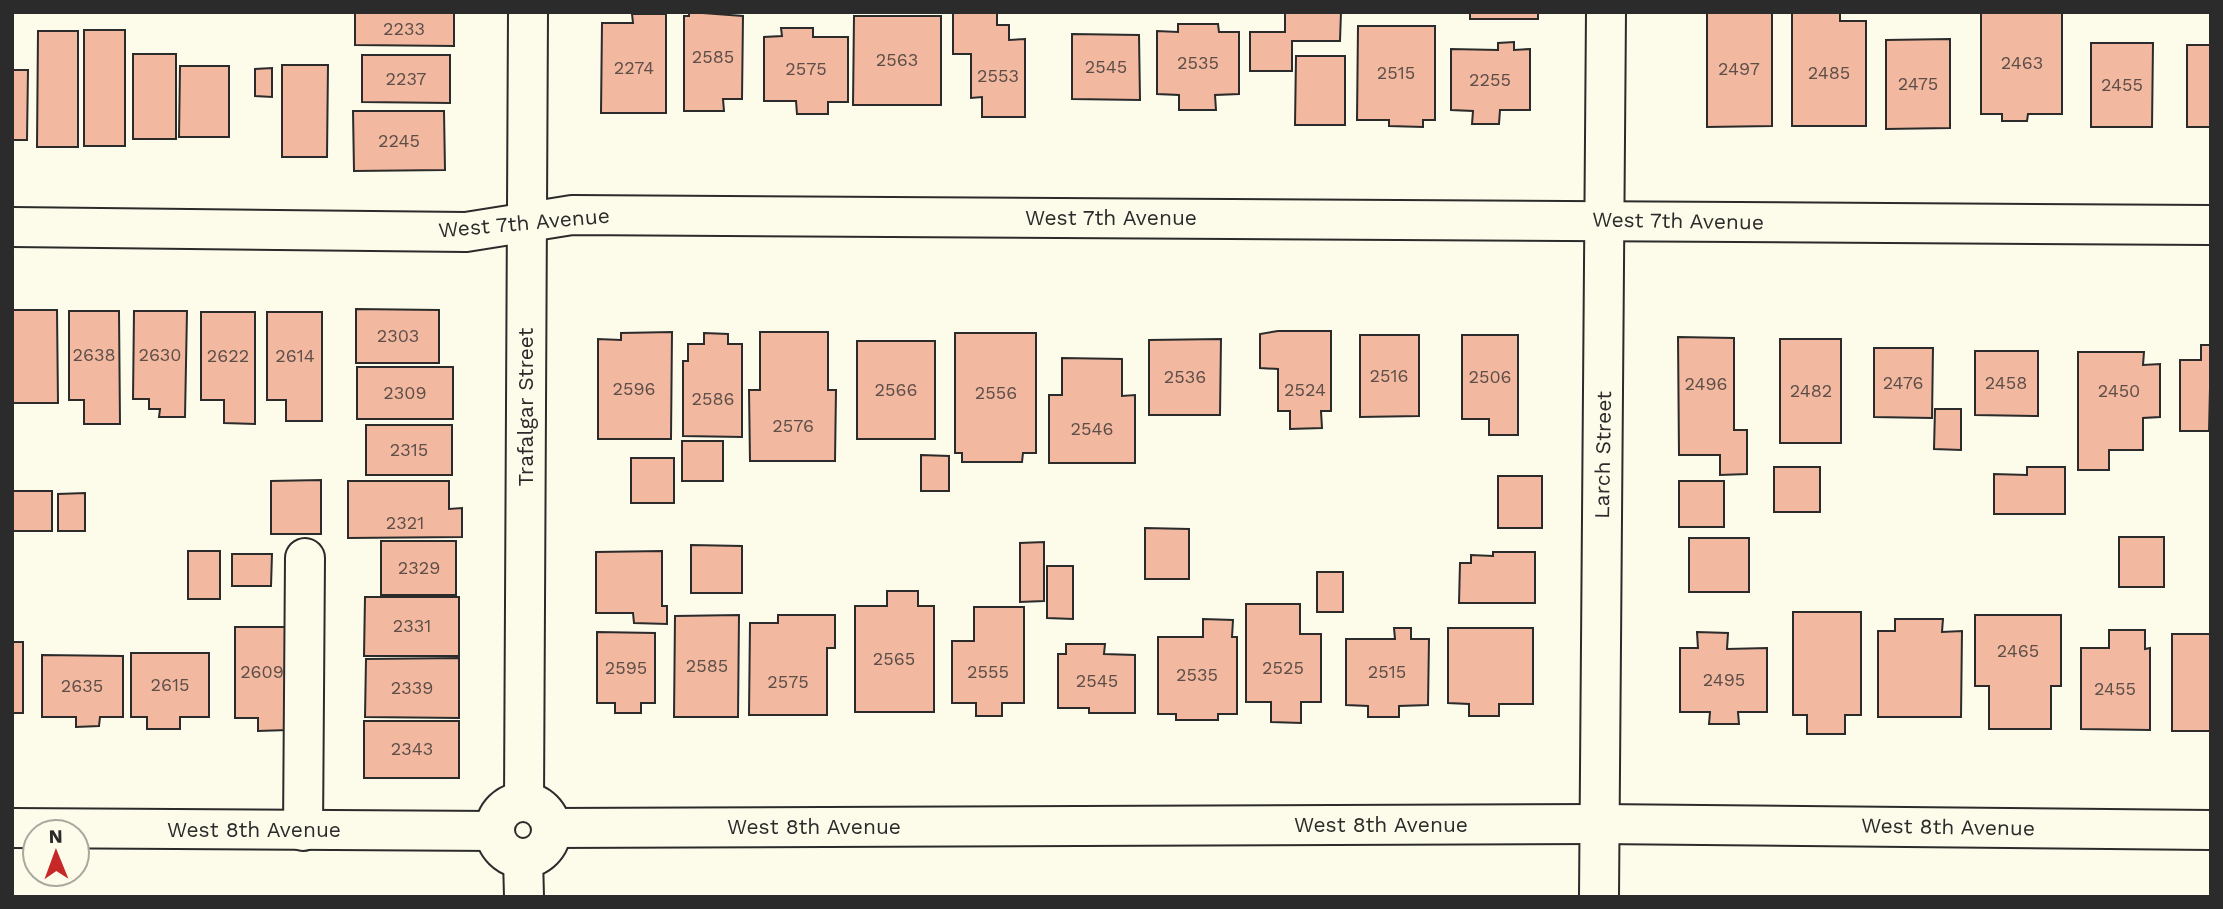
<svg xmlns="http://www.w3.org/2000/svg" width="2223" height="909" font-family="'Work Sans',sans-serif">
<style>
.building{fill:#f2b8a0;stroke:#2b2b2b;stroke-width:2}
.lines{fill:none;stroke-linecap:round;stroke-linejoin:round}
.minor-casing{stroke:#2b2b2b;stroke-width:42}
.minor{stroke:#fdfbea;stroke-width:38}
.labels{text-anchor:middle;stroke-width:5;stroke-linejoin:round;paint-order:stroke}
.number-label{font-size:18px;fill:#5d4e48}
.street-label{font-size:21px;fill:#2b2b2b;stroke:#fdfbea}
</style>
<rect width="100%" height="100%" fill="#fdfbea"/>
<g class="building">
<path d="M355 12H454V46L355 45Z"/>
<path d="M689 12 743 16 742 99H723L724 111H684V16H689Z"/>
<path d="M953 12H997V25H1009V40L1025 39V117H982V97L971 98V54H953Z"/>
<path d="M1285 12H1341L1340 41H1292V71H1250V32H1285Z"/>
<rect x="1470" y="12" width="68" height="7"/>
<path d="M1707 12H1772V126L1707 127Z"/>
<path d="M1792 12H1840V21H1866V126H1792Z"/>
<path d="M1981 13H2062V114H2028L2027 121H2002V114H1981Z"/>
<path d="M632 14H666V113H601L602 23H633Z"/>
<path d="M854 16H941V105H853Z"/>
<path d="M1178 24H1218L1219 32H1239V94L1215 95 1216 110H1179V95L1157 94V31L1178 32Z"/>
<path d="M1358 26H1435V120H1423V127L1389 126V120H1357Z"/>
<path d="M781 28H813V37H848V102H828V114H797L796 101H764V37L782 36Z"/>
<rect x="84" y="30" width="41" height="116"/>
<path d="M38 31H78V147H37Z"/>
<path d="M1072 34 1139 35 1140 100 1072 99Z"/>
<path d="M1950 39V128L1886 129V40Z"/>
<path d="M1514 42V50L1530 49V110H1500L1499 124H1472L1473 111 1451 110V49L1498 50V43Z"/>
<path d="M2091 43H2153L2152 127H2091Z"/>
<rect x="2187" y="45" width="24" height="82"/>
<rect x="133" y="54" width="43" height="85"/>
<path d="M362 55H450V103L362 102Z"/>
<path d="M1296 56H1345V125H1295Z"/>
<path d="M282 65H328L327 157H282Z"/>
<path d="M180 66H229V137H179Z"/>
<path d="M272 68V97L255 96V69Z"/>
<path d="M12 70H28L27 140H12Z"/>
<path d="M353 111H444L445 170 354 171Z"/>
<path d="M356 309 439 310V363H356Z"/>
<path d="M12 310H57L58 403H12Z"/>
<path d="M69 311H119L120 424H84V400H69Z"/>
<path d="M134 311H187L185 417H159L160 409H149V399H133Z"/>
<path d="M201 312H255V424L224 423V400H201Z"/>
<path d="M267 312H322V421H286V400H267Z"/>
<path d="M1278 331H1331V411H1321L1322 428 1290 429V411H1278V369L1260 368V334Z"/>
<path d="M672 332 671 439H598V339L621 340V333Z"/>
<path d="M760 332H828V390H836L835 461H750L749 390H760Z"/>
<path d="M704 333 728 334V344H742V437L683 436V361H688V344H704Z"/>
<path d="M955 333H1036V453H1023L1022 462H962V453H955Z"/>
<path d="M1360 335H1419V416L1360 417Z"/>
<path d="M1462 335H1518V435H1489V419H1462Z"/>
<path d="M1678 337 1734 338V430H1747V474L1720 475V455H1679Z"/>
<path d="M1221 339 1220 415H1149V340Z"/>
<rect x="1780" y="339" width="61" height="104"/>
<rect x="857" y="341" width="78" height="98"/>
<path d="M2201 345H2211L2209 431H2180V360H2201Z"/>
<path d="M1874 348H1933L1932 418 1874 417Z"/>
<path d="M1975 351H2038V416L1975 415Z"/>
<path d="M2078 352H2144L2143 365 2160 364V417L2143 418V450H2109V470H2078Z"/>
<path d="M1062 358 1122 359V396L1135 395V463H1049V395H1062Z"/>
<rect x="357" y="367" width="96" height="52"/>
<path d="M1935 409H1961V450L1934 449Z"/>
<rect x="366" y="425" width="86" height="50"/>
<rect x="682" y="441" width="41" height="40"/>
<path d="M921 455 949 456V491H921Z"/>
<rect x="631" y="458" width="43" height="45"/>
<rect x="1774" y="467" width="46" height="45"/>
<path d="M2027 467H2065V514H1994V474L2027 475Z"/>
<rect x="1498" y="476" width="44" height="52"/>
<path d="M321 480V534H271V481Z"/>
<path d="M348 481H449V509L462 508V537L348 538Z"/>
<rect x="1679" y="481" width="45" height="46"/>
<rect x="12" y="491" width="40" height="40"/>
<path d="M85 493V531H58V494Z"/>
<path d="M1145 528 1189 529V579H1145Z"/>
<rect x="2119" y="537" width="45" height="50"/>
<rect x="1689" y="538" width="60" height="54"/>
<rect x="381" y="541" width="75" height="54"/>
<path d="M1044 542V601L1020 602V543Z"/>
<path d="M691 545 742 546V593H691Z"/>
<rect x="188" y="551" width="32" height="48"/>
<path d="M662 551V606H667V624L634 623 633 613H596V552Z"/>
<path d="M1493 552H1535V603H1459L1460 563H1471V555L1493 556Z"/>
<path d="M232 554H272L271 586H232Z"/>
<path d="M1047 566H1073V619L1047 618Z"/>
<rect x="1317" y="572" width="26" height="40"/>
<path d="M887 591H918V606H934V712H855V606H887Z"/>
<path d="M365 597H459V656H364Z"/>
<path d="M1246 604H1300V634H1321V702H1301V723L1271 722V702H1246Z"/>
<path d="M974 607H1024V703H1002V716H976V703H952V641H974Z"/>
<path d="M1793 612H1861V715H1845V734H1807V715H1793Z"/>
<path d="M739 615 738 717H674L675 616Z"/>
<path d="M778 615H835V648H827V715H749L750 623H778Z"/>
<path d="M1975 615H2061V686H2051V729H1989V686H1975Z"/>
<path d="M1203 619 1233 620 1232 637H1237V714H1218V720H1176V714H1158V637H1203Z"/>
<path d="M1895 619H1943L1942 632 1962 631 1961 717H1878V631H1895Z"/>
<path d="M235 627H288V730L258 731V718H235Z"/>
<path d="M1394 628H1411V639H1429L1428 705 1399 706V717H1368V706L1346 705V639H1395Z"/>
<path d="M1448 628H1533V704H1499V716H1469V704L1448 703Z"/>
<path d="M2109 630H2145V649L2150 648V730L2081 729V648H2109Z"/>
<path d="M597 632 655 633V703H641V713H615V703H597Z"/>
<path d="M1697 632 1728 633 1727 649 1767 648V712H1738L1739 724H1709L1710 712H1680V648H1698Z"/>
<rect x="2172" y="634" width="39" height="97"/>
<rect x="12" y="642" width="11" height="71"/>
<path d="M1066 644H1105L1104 654 1135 655V713H1089V708H1058V654H1066Z"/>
<path d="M131 653H209V717H180V729H147V717H131Z"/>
<path d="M42 655 123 656V717H100L99 726 76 727V717H42Z"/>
<path d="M459 658V718L365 717 366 659Z"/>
<rect x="364" y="721" width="95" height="57"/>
</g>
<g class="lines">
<defs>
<g id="minor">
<path d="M12 227 466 232 572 215 2211 225"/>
<path d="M524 801 528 12"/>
<circle cx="523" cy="830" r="28"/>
<path d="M12 828 495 831"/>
<path d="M552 828 1600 824 2211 830"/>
<path d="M303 831 305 558"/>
<path d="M523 858 524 897"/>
<path d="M1599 897 1606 12"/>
</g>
</defs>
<use href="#minor" class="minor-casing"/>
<use href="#minor" class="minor"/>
</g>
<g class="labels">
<g class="number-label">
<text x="404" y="35">2233</text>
<text x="713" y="63">2585</text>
<text x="897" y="66">2563</text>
<text x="1198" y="69">2535</text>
<text x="2022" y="69">2463</text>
<text x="1106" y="73">2545</text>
<text x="634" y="74">2274</text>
<text x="806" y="75">2575</text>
<text x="1739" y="75">2497</text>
<text x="1396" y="79">2515</text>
<text x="1829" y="79">2485</text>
<text x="998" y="82">2553</text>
<text x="406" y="85">2237</text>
<text x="1490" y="86">2255</text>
<text x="1918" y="90">2475</text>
<text x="2122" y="91">2455</text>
<text x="399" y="147">2245</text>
<text x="398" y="342">2303</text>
<text x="94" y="361">2638</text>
<text x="160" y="361">2630</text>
<text x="228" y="362">2622</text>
<text x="295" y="362">2614</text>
<text x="1389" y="382">2516</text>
<text x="1185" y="383">2536</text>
<text x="1490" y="383">2506</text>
<text x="1903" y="389">2476</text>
<text x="2006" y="389">2458</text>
<text x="1706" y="390">2496</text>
<text x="634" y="395">2596</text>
<text x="896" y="396">2566</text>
<text x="1305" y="396">2524</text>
<text x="1811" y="397">2482</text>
<text x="2119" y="397">2450</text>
<text x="405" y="399">2309</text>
<text x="996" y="399">2556</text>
<text x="713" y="405">2586</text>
<text x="793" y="432">2576</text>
<text x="1092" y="435">2546</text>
<text x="409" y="456">2315</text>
<text x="405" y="529">2321</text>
<text x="419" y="574">2329</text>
<text x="412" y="632">2331</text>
<text x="2018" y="657">2465</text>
<text x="894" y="665">2565</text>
<text x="707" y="672">2585</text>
<text x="626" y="674">2595</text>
<text x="1283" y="674">2525</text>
<text x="262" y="678">2609</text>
<text x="988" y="678">2555</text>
<text x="1387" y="678">2515</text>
<text x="1197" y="681">2535</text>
<text x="1724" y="686">2495</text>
<text x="1097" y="687">2545</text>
<text x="788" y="688">2575</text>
<text x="170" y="691">2615</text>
<text x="82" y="692">2635</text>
<text x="412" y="694">2339</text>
<text x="2115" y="695">2455</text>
<text x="412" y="755">2343</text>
</g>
<g class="street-label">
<text x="1111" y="225">West 7th Avenue</text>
<text transform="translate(1678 221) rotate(1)" y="7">West 7th Avenue</text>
<text transform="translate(524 223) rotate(-5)" y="7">West 7th Avenue</text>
<text transform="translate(526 407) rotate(-90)" y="7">Trafalgar Street</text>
<text transform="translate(1603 455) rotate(-89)" y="7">Larch Street</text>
<text x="1381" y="832">West 8th Avenue</text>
<text x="814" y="834">West 8th Avenue</text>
<text transform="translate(1948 827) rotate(1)" y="7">West 8th Avenue</text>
<text x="254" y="837">West 8th Avenue</text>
</g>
</g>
<rect width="2223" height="909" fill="none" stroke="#2b2b2b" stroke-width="28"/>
<g transform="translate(56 853) rotate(359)"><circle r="33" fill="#fdfbea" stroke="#a9a89e" stroke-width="2"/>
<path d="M0-5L12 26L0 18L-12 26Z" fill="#c62828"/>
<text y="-10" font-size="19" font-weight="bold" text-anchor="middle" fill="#2b2b2b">N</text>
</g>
</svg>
